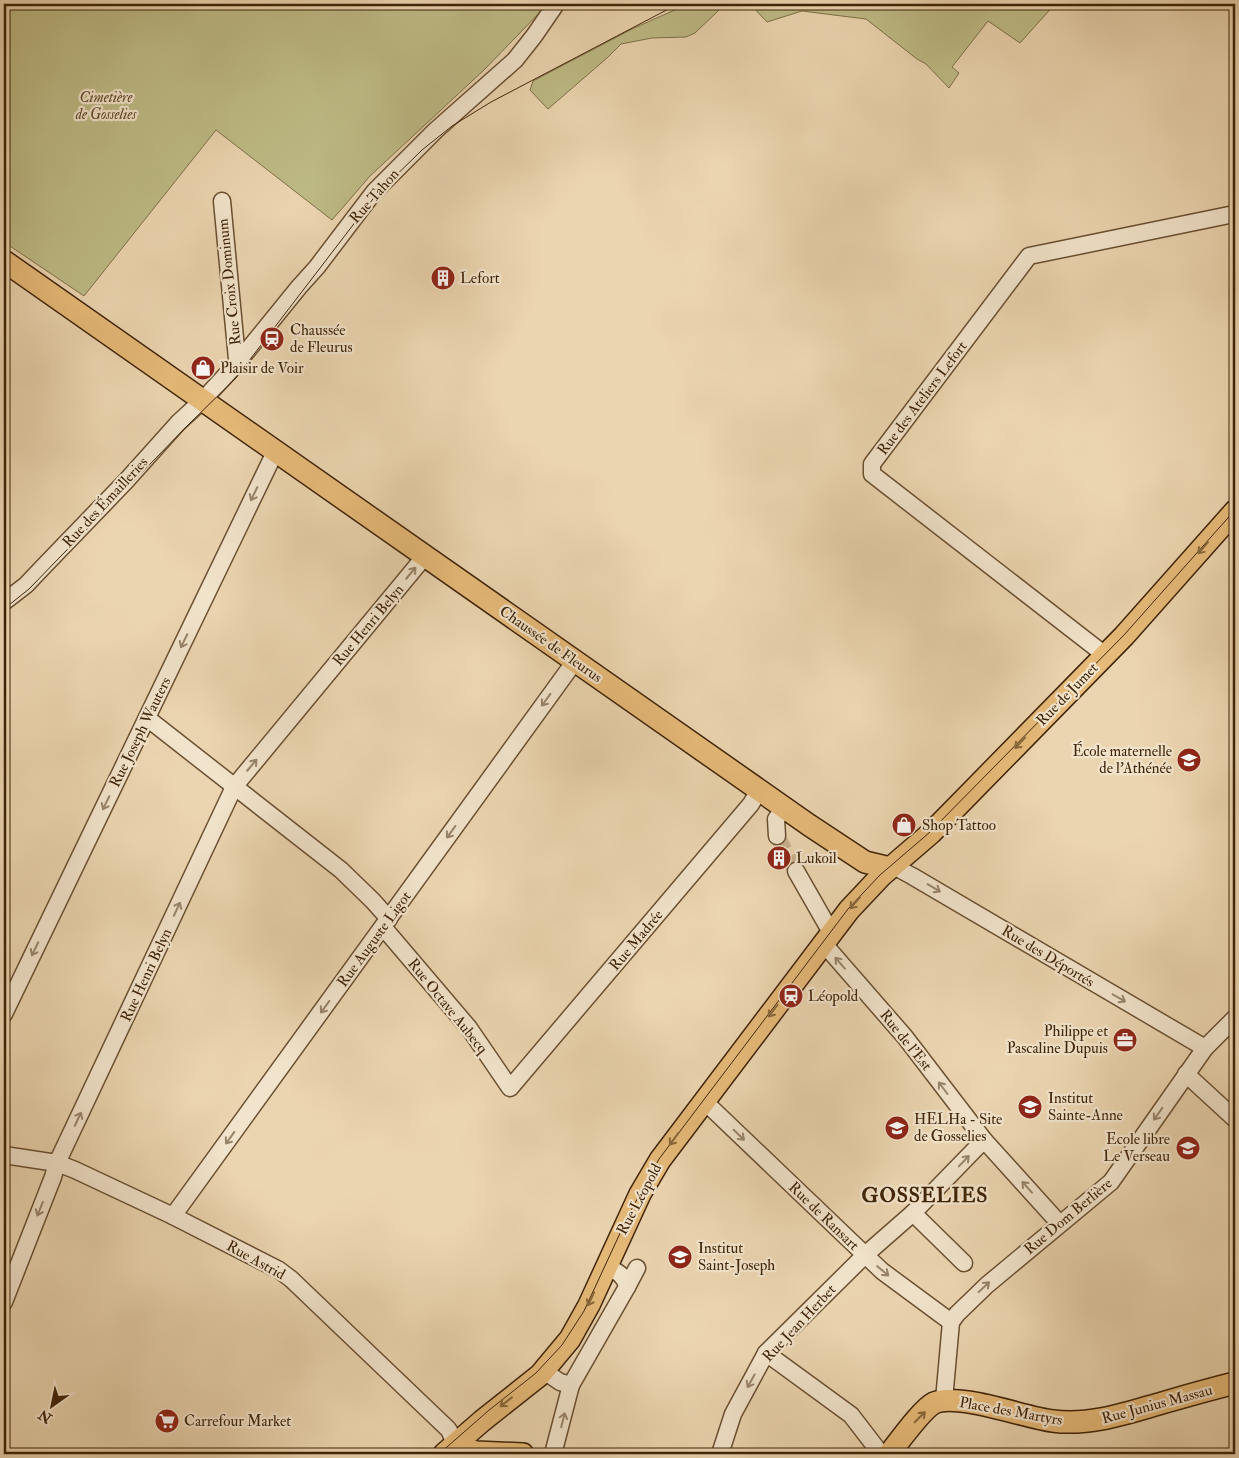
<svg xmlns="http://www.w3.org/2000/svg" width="1239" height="1458" font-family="'IM FELL Double Pica',serif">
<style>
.green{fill:#bebb86;stroke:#7e7047}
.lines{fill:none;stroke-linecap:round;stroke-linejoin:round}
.minor-tunnel{stroke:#c9b28e;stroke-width:16;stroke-dasharray:16 8;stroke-linecap:butt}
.minor-casing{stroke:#6a5032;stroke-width:19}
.major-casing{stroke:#3f2408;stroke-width:24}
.minor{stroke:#f2e4cc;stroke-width:16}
.major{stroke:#e6ba78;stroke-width:21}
.tram{stroke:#3f2408;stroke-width:1}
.oneway{stroke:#98846a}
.oneway2{stroke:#8a683a}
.labels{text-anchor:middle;stroke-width:4.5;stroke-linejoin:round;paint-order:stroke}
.park-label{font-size:15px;font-style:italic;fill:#5f4a28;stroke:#f2e4cc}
.street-label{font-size:15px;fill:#3f2408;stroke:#f2e4cc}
.poi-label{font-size:15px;fill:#3f2408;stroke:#f2e4cc;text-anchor:start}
.district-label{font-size:20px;font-weight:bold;letter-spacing:1px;fill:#3f2408;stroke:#f2e4cc}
</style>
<rect width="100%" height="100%" fill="#ebd5b0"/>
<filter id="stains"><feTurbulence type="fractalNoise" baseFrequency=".004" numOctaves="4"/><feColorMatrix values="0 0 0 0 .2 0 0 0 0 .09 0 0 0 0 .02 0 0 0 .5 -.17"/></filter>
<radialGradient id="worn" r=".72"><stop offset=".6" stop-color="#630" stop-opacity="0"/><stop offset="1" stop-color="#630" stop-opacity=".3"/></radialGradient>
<g class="green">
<path d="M11 4H548L485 69 370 176 332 220 216 130 84 296 4 242V18Z"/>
<path d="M688 4H721L719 10 695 33 686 37 652 38 621 44 607 58 548 109 530 90 533 81 632 29Z"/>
<path d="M750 4H1055L1020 43 988 21 952 67 959 73 949 88 926 64 917 59 866 19 802 11 767 22Z"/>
</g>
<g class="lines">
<path class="minor-tunnel" d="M777 836 796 871"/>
<defs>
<g id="minor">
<path d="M222 201 237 359 239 361"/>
<path d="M4 602 26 585 45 565 126 481 178 423 203 400 239 361 299 287 317 267 374 192 436 130 515 60 534 36 556 4"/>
<path d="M1105 655 872 474V464L1029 256 1234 214 1235 216"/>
<path d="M147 718 341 870 373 901 389 919"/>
<path d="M777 836 776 819 784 808"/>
<path d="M890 868 899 869 912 876 1205 1048"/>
<path d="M796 871 828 927 833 932"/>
<path d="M383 927 469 1028 510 1088 751 804 759 790"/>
<path d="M824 944 905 1037 984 1140 1059 1223"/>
<path d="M4 1014 276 450"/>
<path d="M1186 1074 1235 1119"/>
<path d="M704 1101 882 1271 951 1322"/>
<path d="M4 1155 57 1163 75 1170 173 1216 279 1270 291 1279 448 1429C453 1435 454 1447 458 1454"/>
<path d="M913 1213 964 1263"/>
<path d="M173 1216 575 661"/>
<path d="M627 1287 637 1268"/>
<path d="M4 1302 53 1177 57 1163 234 787 425 556"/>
<path d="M951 1322 957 1314 987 1285 1111 1182 1205 1048 1235 1018"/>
<path d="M766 1353 851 1415 881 1454"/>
<path d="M544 1371 560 1382 571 1385 627 1287C625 1275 616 1271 606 1266"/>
<path d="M944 1400 951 1322"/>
<path d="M553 1454 571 1385"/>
<path d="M720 1454 733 1414 766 1353 865 1255 913 1213 984 1140"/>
</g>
<g id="major">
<path d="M4 261 809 825 865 862 890 868"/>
<path d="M453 1446 476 1452 523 1454"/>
<path d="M444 1454 482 1421 540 1375 570 1339 589 1305 640 1194 660 1160 849 910 881 876 931 833 1124 636 1235 511"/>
<path d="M889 1454C898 1443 922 1409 934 1403 957 1392 1026 1418 1053 1421 1090 1426 1127 1413 1162 1403 1186 1396 1211 1389 1235 1383"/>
</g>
</defs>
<use href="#minor" class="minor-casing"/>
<use href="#major" class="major-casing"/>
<use href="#minor" class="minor"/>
<use href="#major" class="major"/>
<g class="tram">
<path d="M4 609 29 589 187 426 235 379 376 195 422 150 452 126 491 102 678 4"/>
<path d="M439 1454 488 1411 536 1373 562 1345 584 1311 629 1214 659 1159 848 909 880 875 930 832 1124 635 1235 510"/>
</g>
</g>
<defs><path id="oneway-shaft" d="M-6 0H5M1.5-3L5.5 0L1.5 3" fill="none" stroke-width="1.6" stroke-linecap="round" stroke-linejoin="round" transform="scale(1.25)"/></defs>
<g class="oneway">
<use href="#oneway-shaft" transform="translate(254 494) rotate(116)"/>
<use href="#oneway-shaft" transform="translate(411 573) rotate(-50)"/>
<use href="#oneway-shaft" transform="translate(184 641) rotate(116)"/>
<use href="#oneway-shaft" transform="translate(546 700) rotate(126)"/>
<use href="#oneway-shaft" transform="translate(252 765) rotate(-50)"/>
<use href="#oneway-shaft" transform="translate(106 803) rotate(116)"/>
<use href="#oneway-shaft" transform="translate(451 832) rotate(126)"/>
<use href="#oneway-shaft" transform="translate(934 888) rotate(31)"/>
<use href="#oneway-shaft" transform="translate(177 909) rotate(-65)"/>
<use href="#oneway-shaft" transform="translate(35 949) rotate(116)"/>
<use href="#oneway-shaft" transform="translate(840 963) rotate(-131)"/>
<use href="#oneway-shaft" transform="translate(1119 998) rotate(30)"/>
<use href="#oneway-shaft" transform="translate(325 1007) rotate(126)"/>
<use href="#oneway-shaft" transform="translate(943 1088) rotate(-127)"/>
<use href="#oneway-shaft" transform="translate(1158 1114) rotate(125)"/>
<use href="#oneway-shaft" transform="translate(78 1119) rotate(-65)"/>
<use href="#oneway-shaft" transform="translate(739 1135) rotate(44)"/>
<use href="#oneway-shaft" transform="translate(230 1138) rotate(126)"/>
<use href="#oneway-shaft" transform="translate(964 1161) rotate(-46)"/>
<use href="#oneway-shaft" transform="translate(1027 1187) rotate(-132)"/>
<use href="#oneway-shaft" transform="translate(40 1209) rotate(112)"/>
<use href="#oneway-shaft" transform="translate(883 1271) rotate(40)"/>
<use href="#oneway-shaft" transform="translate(984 1287) rotate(-43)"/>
<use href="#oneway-shaft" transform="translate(751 1381) rotate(119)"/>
<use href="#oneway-shaft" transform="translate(563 1420) rotate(-76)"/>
</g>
<g class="oneway2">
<use href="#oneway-shaft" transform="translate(1203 548) rotate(131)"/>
<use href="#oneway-shaft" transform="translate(1020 743) rotate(134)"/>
<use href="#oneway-shaft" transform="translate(855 903) rotate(131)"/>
<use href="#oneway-shaft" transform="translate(773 1011) rotate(127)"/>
<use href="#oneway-shaft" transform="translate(674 1139) rotate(126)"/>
<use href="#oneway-shaft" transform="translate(591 1299) rotate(115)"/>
<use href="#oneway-shaft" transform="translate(506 1402) rotate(142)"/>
<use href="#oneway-shaft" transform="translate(920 1417) rotate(-45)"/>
</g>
<defs>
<symbol id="building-disc" viewBox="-11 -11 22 22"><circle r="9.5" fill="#8f2418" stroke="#f2e4cc"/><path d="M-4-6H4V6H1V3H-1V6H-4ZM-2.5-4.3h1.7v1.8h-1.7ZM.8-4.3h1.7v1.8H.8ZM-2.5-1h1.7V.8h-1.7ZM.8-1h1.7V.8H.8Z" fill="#fff"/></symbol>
<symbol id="station-disc" viewBox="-11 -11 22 22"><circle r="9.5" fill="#8f2418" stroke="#f2e4cc"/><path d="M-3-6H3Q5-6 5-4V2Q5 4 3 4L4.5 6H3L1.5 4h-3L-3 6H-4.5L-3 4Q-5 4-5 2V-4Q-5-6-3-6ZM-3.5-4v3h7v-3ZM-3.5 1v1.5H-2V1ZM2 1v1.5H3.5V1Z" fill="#fff"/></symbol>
<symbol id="shop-disc" viewBox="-11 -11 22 22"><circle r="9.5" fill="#8f2418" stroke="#f2e4cc"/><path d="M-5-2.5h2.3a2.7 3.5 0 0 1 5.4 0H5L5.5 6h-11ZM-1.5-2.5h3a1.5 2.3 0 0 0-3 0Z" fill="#fff"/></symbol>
<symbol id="school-disc" viewBox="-11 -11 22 22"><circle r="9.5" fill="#8f2418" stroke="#f2e4cc"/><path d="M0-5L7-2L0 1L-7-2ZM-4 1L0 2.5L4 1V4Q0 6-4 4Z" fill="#fff"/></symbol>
<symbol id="office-disc" viewBox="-11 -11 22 22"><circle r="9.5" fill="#8f2418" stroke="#f2e4cc"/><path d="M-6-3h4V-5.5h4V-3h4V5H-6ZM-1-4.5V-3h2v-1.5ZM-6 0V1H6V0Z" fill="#fff"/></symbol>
<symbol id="university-disc" viewBox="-11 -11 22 22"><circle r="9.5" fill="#8f2418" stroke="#f2e4cc"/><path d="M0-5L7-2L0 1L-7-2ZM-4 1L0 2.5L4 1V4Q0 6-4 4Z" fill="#fff"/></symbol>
<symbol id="supermarket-disc" viewBox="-11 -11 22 22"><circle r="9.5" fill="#8f2418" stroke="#f2e4cc"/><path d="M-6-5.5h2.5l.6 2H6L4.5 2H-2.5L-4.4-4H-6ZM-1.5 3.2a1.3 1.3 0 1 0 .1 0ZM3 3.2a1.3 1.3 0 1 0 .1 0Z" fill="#fff"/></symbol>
</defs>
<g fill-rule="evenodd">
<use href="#building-disc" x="429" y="264" width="28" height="28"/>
<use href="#station-disc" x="258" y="325" width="28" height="28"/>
<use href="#shop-disc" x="189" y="354" width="28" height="28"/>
<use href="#school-disc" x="1175" y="746" width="28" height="28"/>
<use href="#shop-disc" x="890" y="811" width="28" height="28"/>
<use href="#building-disc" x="765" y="844" width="28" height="28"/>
<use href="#station-disc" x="777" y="982" width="28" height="28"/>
<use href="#office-disc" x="1111" y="1026" width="28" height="28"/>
<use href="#school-disc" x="1016" y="1093" width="28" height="28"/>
<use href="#university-disc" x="883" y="1114" width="28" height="28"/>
<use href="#school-disc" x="1174" y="1134" width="28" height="28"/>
<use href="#school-disc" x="666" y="1243" width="28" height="28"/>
<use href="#supermarket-disc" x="153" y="1407" width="28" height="28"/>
</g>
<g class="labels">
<g class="park-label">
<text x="106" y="102">Cimetière<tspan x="106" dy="17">de Gosselies</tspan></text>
</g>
<g class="street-label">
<text transform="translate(374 196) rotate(-49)" y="5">Rue Tahon</text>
<text transform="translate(229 282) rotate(-96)" y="5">Rue Croix Dominum</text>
<text transform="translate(922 398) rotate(-53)" y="5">Rue des Ateliers Lefort</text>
<text transform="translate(105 502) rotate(-47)" y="5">Rue des Émailleries</text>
<text transform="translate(368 625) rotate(-50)" y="5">Rue Henri Belyn</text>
<text transform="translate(551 644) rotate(35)" y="5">Chaussée de Fleurus</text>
<text transform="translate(1067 694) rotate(-46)" y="5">Rue de Jumet</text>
<text transform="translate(140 732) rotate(-64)" y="5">Rue Joseph Wauters</text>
<text transform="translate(374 939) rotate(-54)" y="5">Rue Auguste Ligot</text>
<text transform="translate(636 940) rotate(-50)" y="5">Rue Madrée</text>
<text transform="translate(1048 956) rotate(31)" y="5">Rue des Déportés</text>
<text transform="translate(146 975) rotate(-65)" y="5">Rue Henri Belyn</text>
<text transform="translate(448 1006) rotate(51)" y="5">Rue Octave Aubecq</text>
<text transform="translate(906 1040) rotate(51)" y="5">Rue de l'Est</text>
<text transform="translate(639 1199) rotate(-62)" y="5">Rue Léopold</text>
<text transform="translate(824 1216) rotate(44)" y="5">Rue de Ransart</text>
<text transform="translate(1068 1216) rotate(-40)" y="5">Rue Dom Berlière</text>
<text transform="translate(256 1260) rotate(29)" y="5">Rue Astrid</text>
<text transform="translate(799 1323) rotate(-47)" y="5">Rue Jean Herbet</text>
<text transform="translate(1157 1404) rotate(-15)" y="5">Rue Junius Massau</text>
<text transform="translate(1011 1411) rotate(10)" y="5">Place des Martyrs</text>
</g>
<g class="poi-label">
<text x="460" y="283">Lefort</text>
<text x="290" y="335">Chaussée<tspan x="290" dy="17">de Fleurus</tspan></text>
<text x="220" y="373">Plaisir de Voir</text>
<text x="1172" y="756" text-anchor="end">École maternelle<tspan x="1172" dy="17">de l'Athénée</tspan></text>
<text x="922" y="830">Shop Tattoo</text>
<text x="796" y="863">Lukoil</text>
<text x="808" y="1001">Léopold</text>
<text x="1108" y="1036" text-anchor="end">Philippe et<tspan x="1108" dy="17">Pascaline Dupuis</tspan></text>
<text x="1048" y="1103">Institut<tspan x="1048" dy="17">Sainte-Anne</tspan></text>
<text x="914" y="1124">HELHa - Site<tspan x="914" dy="17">de Gosselies</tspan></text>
<text x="1170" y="1144" text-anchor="end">Ecole libre<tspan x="1170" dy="17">Le Verseau</tspan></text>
<text x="698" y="1253">Institut<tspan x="698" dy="17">Saint-Joseph</tspan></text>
<text x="184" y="1426">Carrefour Market</text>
</g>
<g class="district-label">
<text x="925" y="1202">GOSSELIES</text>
</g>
</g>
<rect width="1239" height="1458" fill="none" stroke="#ebd5b0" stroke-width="20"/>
<rect x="5" y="5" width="1229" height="1448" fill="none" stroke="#3f2408" stroke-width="2.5"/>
<rect x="10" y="10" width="1219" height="1438" fill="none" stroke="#3f2408"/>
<g transform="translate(52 1406) rotate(213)" stroke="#f2e4cc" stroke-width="4" paint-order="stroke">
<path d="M0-4L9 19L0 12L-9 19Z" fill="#3f2408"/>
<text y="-8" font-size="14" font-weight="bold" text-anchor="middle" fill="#3f2408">N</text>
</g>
<rect width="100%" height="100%" filter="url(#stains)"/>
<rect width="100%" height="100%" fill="url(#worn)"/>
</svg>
